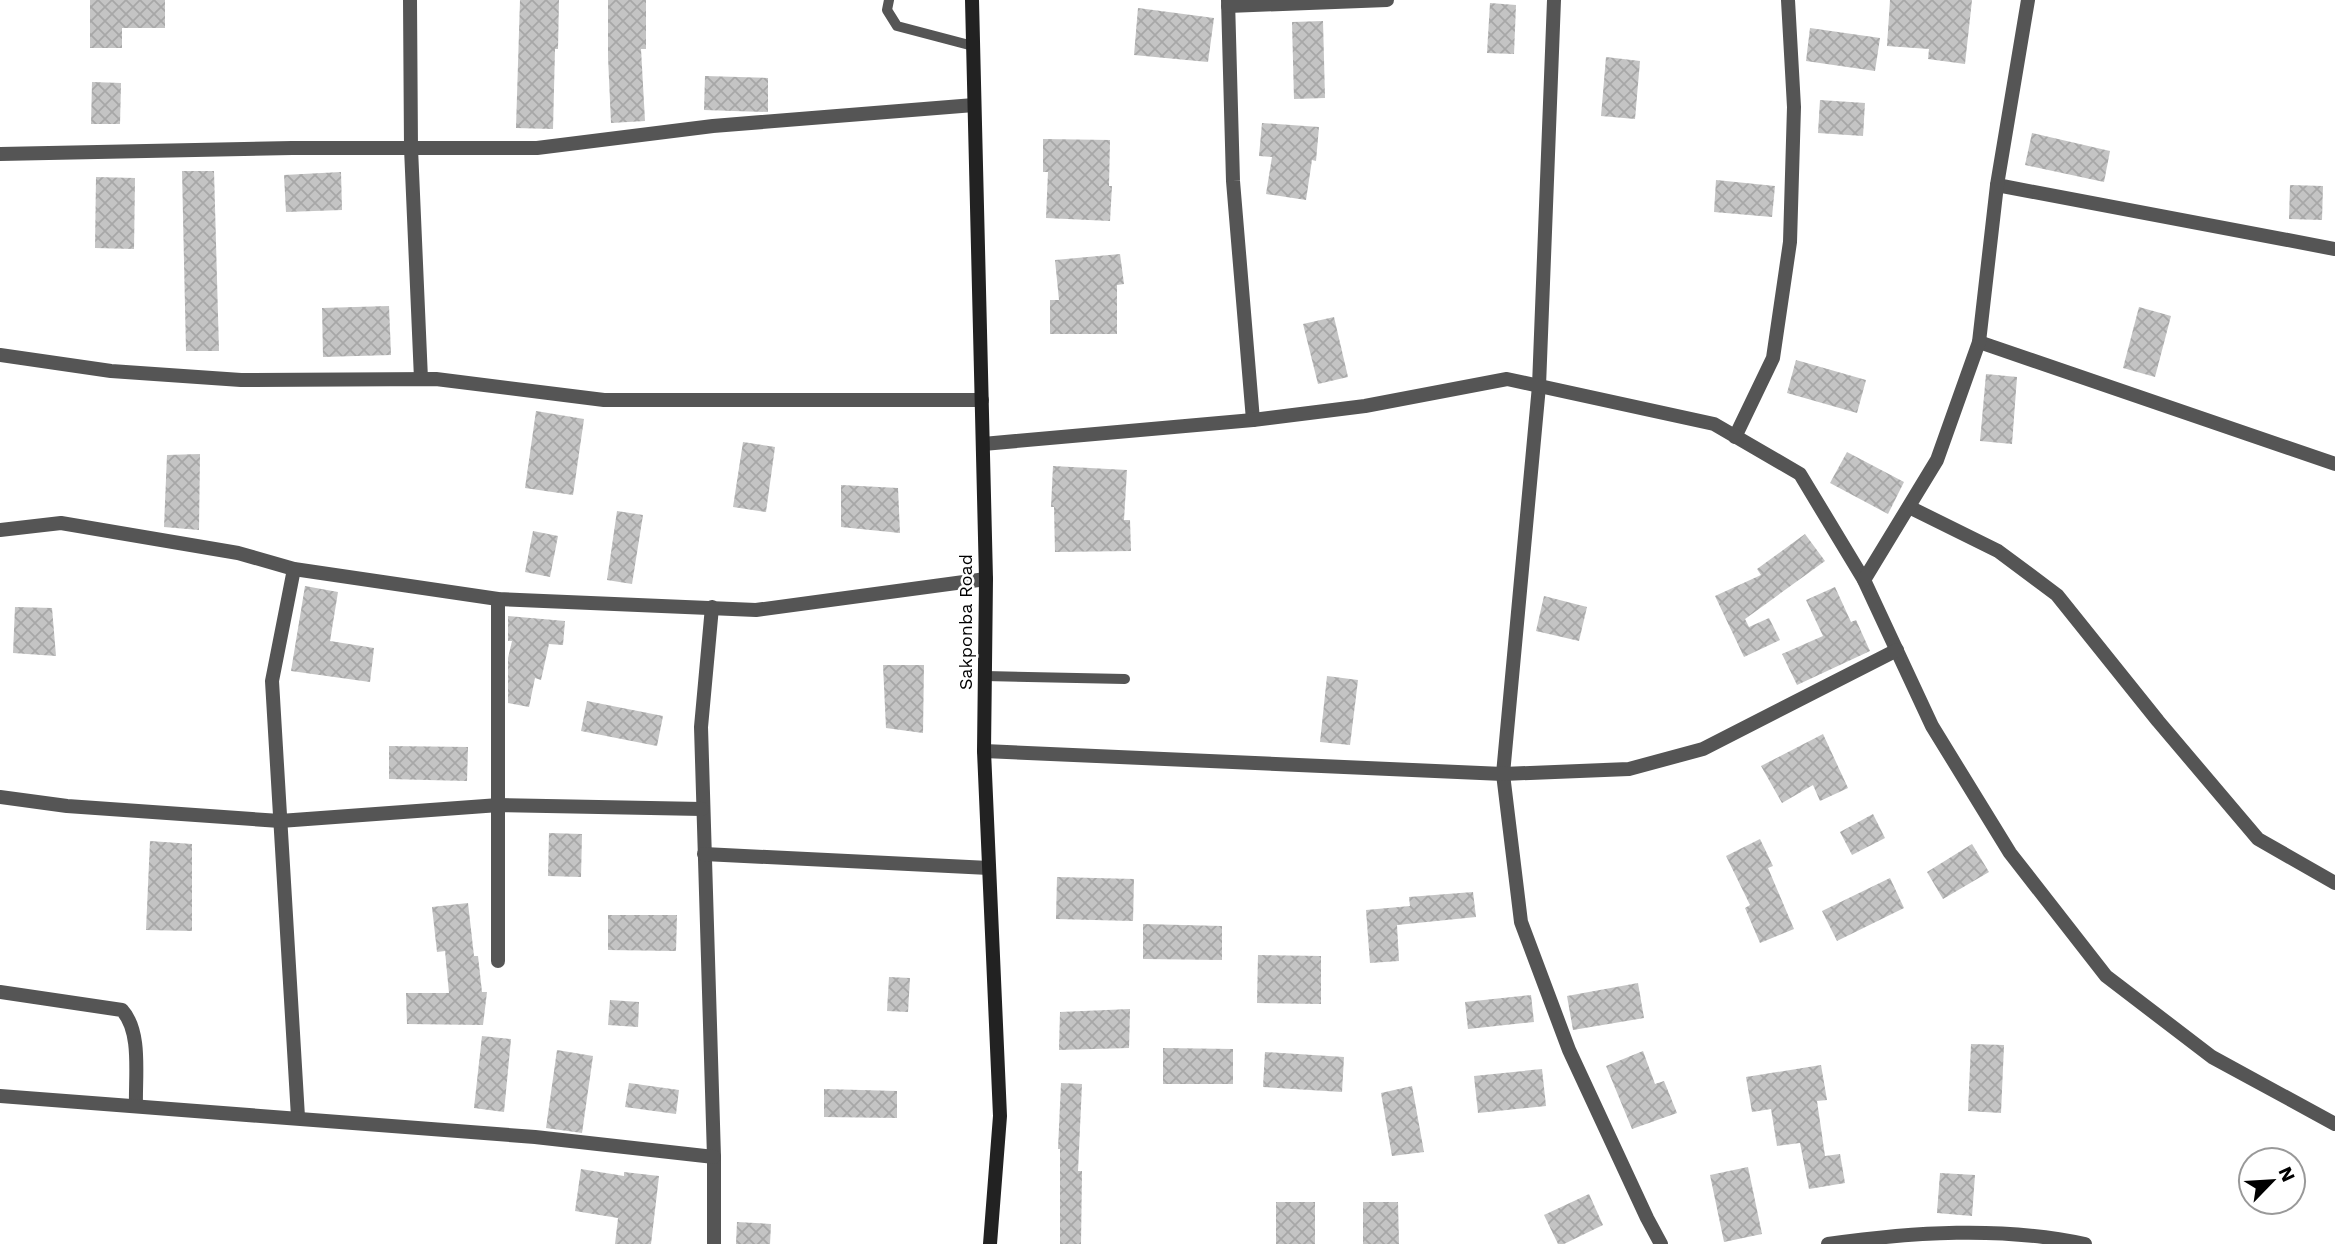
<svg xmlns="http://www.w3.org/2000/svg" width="2335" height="1244" font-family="'Work Sans',sans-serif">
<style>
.building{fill:url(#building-cross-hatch)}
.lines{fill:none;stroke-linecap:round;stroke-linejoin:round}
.lane{stroke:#555;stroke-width:10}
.street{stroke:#555;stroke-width:14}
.secondary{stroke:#222;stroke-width:14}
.labels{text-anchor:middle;stroke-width:5;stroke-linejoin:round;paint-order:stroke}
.street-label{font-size:18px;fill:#000;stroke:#fff}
</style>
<defs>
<pattern id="building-cross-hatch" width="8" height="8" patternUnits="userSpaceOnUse" patternTransform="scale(1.75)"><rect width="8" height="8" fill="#c4c4c4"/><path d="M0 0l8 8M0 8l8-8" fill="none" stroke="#a7a7a7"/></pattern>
</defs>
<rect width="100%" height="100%" fill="#fff"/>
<g class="building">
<path d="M90 0H165V28H122V48H90Z"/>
<path d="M520 0H559L558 49H555L553 129 516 128Z"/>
<path d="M608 0H646V49H641L645 121 611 123 608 57Z"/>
<path d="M1890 0H1972L1965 64 1928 59 1929 49 1887 46Z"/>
<path d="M1490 3 1516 5 1514 54 1487 53Z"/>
<path d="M1138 8 1214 18 1208 62 1134 55Z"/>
<path d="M1323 21 1325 98 1294 99 1292 22Z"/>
<path d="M1810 28 1880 38 1875 71 1806 61Z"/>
<path d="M1606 57 1640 61 1635 119 1601 116Z"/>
<path d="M705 76 768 78V112L704 110Z"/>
<path d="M92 82 121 83 120 124H91Z"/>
<path d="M1820 100 1865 103 1863 136 1818 133Z"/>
<path d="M1262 123 1319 127 1316 161 1312 160 1306 200 1266 194 1272 157 1259 156Z"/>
<path d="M2032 133 2110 151 2104 182 2025 165Z"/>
<path d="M1043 139 1110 140 1109 186H1112L1110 221 1046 218 1048 172H1043Z"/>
<path d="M182 171H214L219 351H186Z"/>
<path d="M341 172 342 210 286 212 284 175Z"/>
<path d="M96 177 135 178 134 249 95 248Z"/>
<path d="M1716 180 1775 186 1772 217 1714 212Z"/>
<path d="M2290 185 2323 186 2322 220 2289 219Z"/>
<path d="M1120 254 1124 284 1117 285V334H1050V300H1059L1055 260Z"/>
<path d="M389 306 391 355 323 357 322 308Z"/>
<path d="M2139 307 2171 316 2155 377 2123 368Z"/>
<path d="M1334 317 1348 377 1318 384 1303 324Z"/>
<path d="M1796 360 1866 380 1857 413 1787 393Z"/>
<path d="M1986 374 2017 377 2012 444 1980 441Z"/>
<path d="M536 411 584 419 573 495 525 488Z"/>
<path d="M743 442 775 447 766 512 733 507Z"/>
<path d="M1847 452 1904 482 1888 514 1830 483Z"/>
<path d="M200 454 199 530 164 527 167 455Z"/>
<path d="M1053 466 1127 470 1124 520H1130L1131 551 1055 552 1054 507H1051Z"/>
<path d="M841 485 898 488 900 533 841 527Z"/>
<path d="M617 511 643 515 632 584 607 580Z"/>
<path d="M533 531 558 536 550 577 525 572Z"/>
<path d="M1805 534 1825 561 1745 619 1749 627 1769 618 1780 640 1744 657 1715 596 1761 575 1757 569Z"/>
<path d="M305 586 338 592 330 641 374 648 370 682 291 671Z"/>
<path d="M1835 587 1851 622 1856 620 1870 651 1797 685 1782 654 1823 636 1806 600Z"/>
<path d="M1544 596 1587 607 1579 641 1536 631Z"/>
<path d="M15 607 52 608 56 656 13 653Z"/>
<path d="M508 616 565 621 563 645 549 644 541 680 535 678 529 707 508 703V658L512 641H508Z"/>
<path d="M883 665H924L923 733 886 728Z"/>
<path d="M1327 676 1358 680 1350 745 1320 742Z"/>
<path d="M587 701 663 716 657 746 581 731Z"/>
<path d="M1823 734 1848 788 1820 801 1813 785 1782 803 1761 766Z"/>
<path d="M389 746 468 747 467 781 389 779Z"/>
<path d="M1873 814 1885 838 1852 855 1840 832Z"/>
<path d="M549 833 582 834 581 877 548 876Z"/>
<path d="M1760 839 1773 866 1768 868 1794 929 1760 943 1745 908 1750 905 1726 856Z"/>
<path d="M150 841 192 844V931L146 930Z"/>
<path d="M1972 844 1989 872 1943 899 1927 872Z"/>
<path d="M1057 877 1134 879 1133 921 1056 919Z"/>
<path d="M1890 878 1904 908 1837 941 1822 911Z"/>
<path d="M1473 892 1476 917 1397 925 1399 961 1370 963 1366 910 1410 906 1409 897Z"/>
<path d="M468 903 474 956H478L482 992H487L483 1025 407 1024 406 993H449L445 951 437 952 432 907Z"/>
<path d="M608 915H677L676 951 608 950Z"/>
<path d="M1143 924 1222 926V960L1143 959Z"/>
<path d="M1258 955 1321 956V1004L1257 1003Z"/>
<path d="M889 977 910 978 908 1012 887 1011Z"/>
<path d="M1638 983 1644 1018 1573 1030 1567 996Z"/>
<path d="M1531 995 1534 1022 1468 1029 1465 1002Z"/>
<path d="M610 1000 639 1002 638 1027 608 1025Z"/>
<path d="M1130 1009 1129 1048 1059 1050 1060 1012Z"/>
<path d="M482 1036 511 1039 504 1112 474 1108Z"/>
<path d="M1971 1044 2004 1045 2001 1113 1968 1111Z"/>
<path d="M1163 1048 1233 1049V1084H1163Z"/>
<path d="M557 1050 593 1056 582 1133 546 1128Z"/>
<path d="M1643 1051 1655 1084 1664 1081 1677 1113 1632 1129 1606 1066Z"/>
<path d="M1265 1052 1344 1057 1342 1092 1263 1087Z"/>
<path d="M1821 1065 1827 1100 1817 1101 1825 1156 1840 1154 1845 1183 1809 1189 1800 1143 1777 1146 1771 1109 1752 1112 1746 1077Z"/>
<path d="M1542 1069 1546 1106 1478 1113 1474 1076Z"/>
<path d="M629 1083 679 1090 676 1114 625 1107Z"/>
<path d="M1061 1083 1082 1084 1078 1171H1082L1081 1244H1060V1149H1058Z"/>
<path d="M1412 1086 1424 1152 1392 1156 1381 1093Z"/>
<path d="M824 1089 897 1091V1118L824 1117Z"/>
<path d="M1748 1167 1762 1234 1724 1242 1710 1175Z"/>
<path d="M581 1169 624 1176V1172L659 1176 651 1244H615L618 1218 575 1211Z"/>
<path d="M1940 1173 1975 1175 1972 1216 1937 1213Z"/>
<path d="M1589 1194 1603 1225 1564 1244H1558L1544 1215Z"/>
<rect x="1276" y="1202" width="39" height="42"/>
<path d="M1363 1202H1398L1399 1244H1363Z"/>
<path d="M737 1222 771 1224 770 1244H736Z"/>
</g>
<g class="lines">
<g class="lane">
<path d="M889 0 887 10 897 26 973 46"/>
<path d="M985 676 1125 679"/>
</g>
<g class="street">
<path d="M410 0 411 148 421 379"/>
<path d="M1228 0 1233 181 1253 420"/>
<path d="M1554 0 1539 386 1503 774 1521 922 1569 1050 1647 1218 1661 1244"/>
<path d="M1228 6 1387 0"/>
<path d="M0 154 292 148H537L713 126 974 105"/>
<path d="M1997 185 2335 249"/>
<path d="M1979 342 2335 464"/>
<path d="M0 355 111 371 241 380 436 379 604 400H982"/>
<path d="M1735 437 1773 358 1790 242 1794 107 1788 0"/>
<path d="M983 444 1253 420 1365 406 1507 379 1714 424 1800 474 1864 580 1932 726 2010 853 2106 976 2212 1057 2335 1124"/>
<path d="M1909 507 1998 551 2057 595 2158 721 2258 839 2335 883"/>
<path d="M0 530 61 523 238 553 294 569 498 599 756 610 986 579"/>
<path d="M294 569 272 681 298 1117"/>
<path d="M1864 580 1937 460 1979 342 1997 185 2028 0"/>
<path d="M712 607 701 727 714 1157V1244"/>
<path d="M984 751 1503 774 1629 769 1703 749 1897 650"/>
<path d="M0 797 67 806 280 821 499 805 702 809"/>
<path d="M704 854 989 868"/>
<path d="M498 961V599"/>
<path d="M0 992 122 1010C142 1032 135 1076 136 1106"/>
<path d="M0 1096 535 1137 714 1157"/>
<path d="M1828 1244C1912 1232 2001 1226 2085 1244"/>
</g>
<path class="secondary" d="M972 0 986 579 984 751 1000 1116 990 1244"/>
</g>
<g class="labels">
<g class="street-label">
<text transform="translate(966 622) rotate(-90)" y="6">Sakponba Road</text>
</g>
</g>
<g transform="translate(2272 1181) rotate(65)"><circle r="33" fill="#ffffff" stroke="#999999" stroke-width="2"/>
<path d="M0-5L12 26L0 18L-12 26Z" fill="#000000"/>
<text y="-10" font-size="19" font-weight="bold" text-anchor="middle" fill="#000000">N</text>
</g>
</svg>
